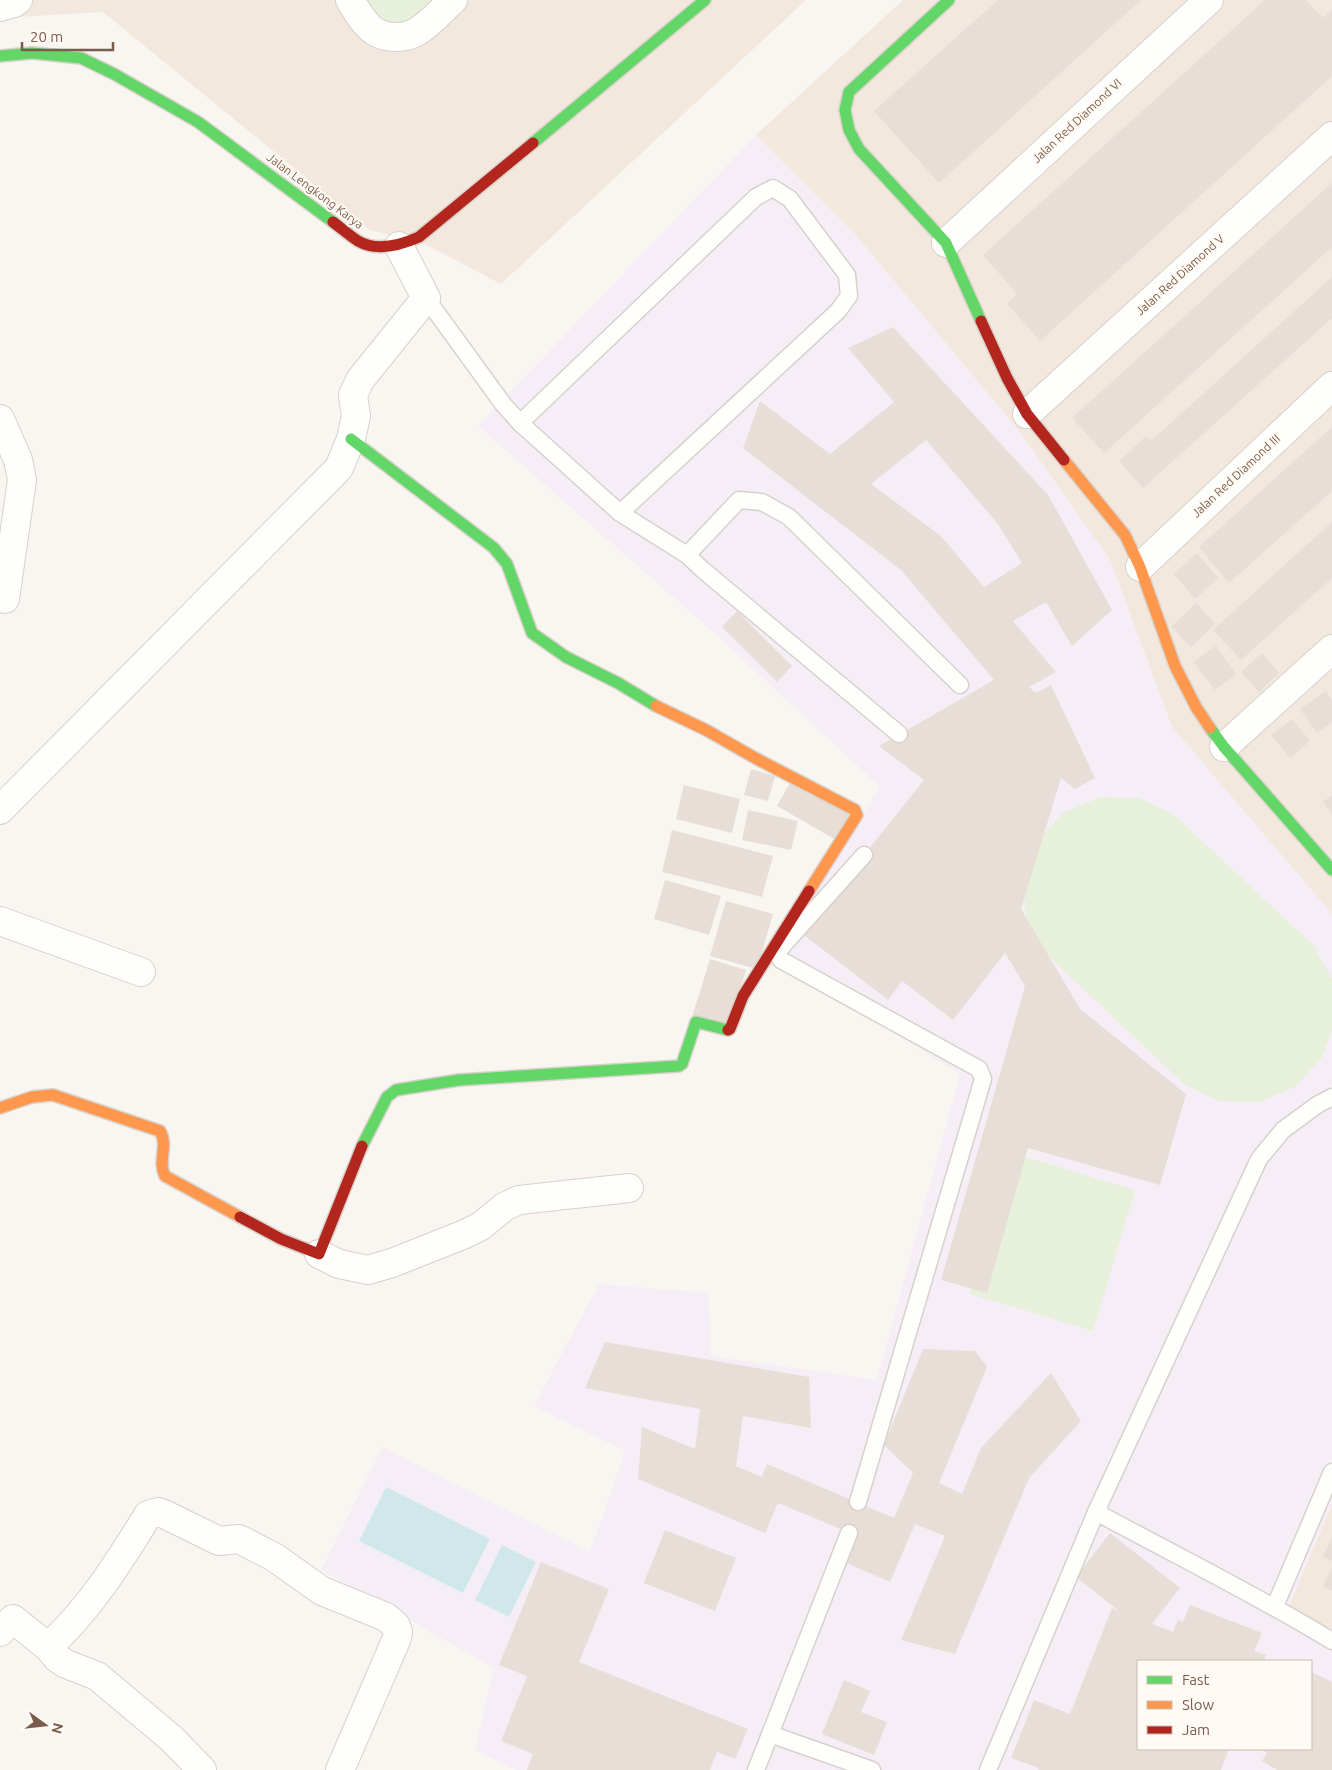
<svg xmlns="http://www.w3.org/2000/svg" width="1332" height="1770" font-family="Ubuntu,sans-serif">
<style>
.residential{fill:#f2e8de}
.education{fill:#f6eef6;fill-rule:evenodd}
.green{fill:#e7f0db}
.water{fill:#d0e8ea}
.building{fill:#e6ded7;fill-rule:evenodd}
.lines{fill:none;stroke-linecap:round;stroke-linejoin:round}
.lane-casing{stroke:#d7d1cb;stroke-width:19}
.street-casing{stroke:#d7d1cb;stroke-width:30}
.fast-casing{stroke:#d9d2cb;stroke-width:14}
.slow-casing{stroke:#d9d2cb;stroke-width:14}
.jam-casing{stroke:#d9d2cb;stroke-width:14}
.lane{stroke:#fefefd;stroke-width:16}
.street{stroke:#fefefd;stroke-width:28}
.fast{stroke:#63d668;stroke-width:11}
.slow{stroke:#ff974d;stroke-width:11}
.jam{stroke:#b3261e;stroke-width:11}
.labels{text-anchor:middle;stroke-width:4;stroke-linejoin:round;paint-order:stroke}
.street-label{font-size:12px;fill:#7a5c4d;stroke:#fffaf3}
</style>
<rect width="100%" height="100%" fill="#f9f5f0"/>
<g class="residential">
<path d="M0 0H806L501 284 423 243 370 230 103 12 0 18Z"/>
<path d="M903 0H1332V914L1172 727 1110 560 1019 431 854 233 756 135Z"/>
<path d="M1332 1504V1629L1287 1609Z"/>
</g>
<path class="education" d="M756 135 854 233 1019 431 1110 560 1172 727 1332 914V1504L1288 1609 1332 1629V1770H516L475 1750 494 1668 321 1570 382 1447 590 1552 625 1451 534 1406 599 1284 709 1293 711 1356 877 1380 960 1074 773 957 880 787 721 639 478 426ZM1138 1661H1311V1749H1138Z"/>
<g class="green">
<path d="M341 0H473L420 47 375 41Z"/>
<path d="M1100 797 1139 798 1173 814 1314 946 1332 979V1030L1322 1057 1295 1087 1259 1102 1219 1101 1185 1085 1044 952 1026 919 1023 879 1036 842 1063 813Z"/>
<path d="M1012 1153 1135 1190 1093 1331 970 1294Z"/>
</g>
<g class="water">
<path d="M386 1487 490 1539 463 1593 359 1541Z"/>
<path d="M502 1545 536 1562 509 1617 475 1600Z"/>
</g>
<g class="building">
<path d="M998 0H1141L939 183 874 111Z"/>
<path d="M1265 0H1306L1323 18 1332 10V76L1040 341 1007 304 1017 294 983 255Z"/>
<path d="M1332 183V247L1104 453 1072 418Z"/>
<path d="M1332 277V318L1143 488 1119 461 1146 436 1151 441Z"/>
<path d="M893 327 1048 495 1112 610 1072 646 1046 602 1013 621 1056 672 1029 687 1036 693 1051 685 1095 778 1075 789 1061 778 1021 909 1080 1009 1186 1094 1160 1185 1028 1148 987 1293 941 1280 1025 986 1005 953 953 1020 902 981 888 1000 804 935 864 855 924 780 879 746 994 680 901 570 743 448 760 401 830 454 894 402 848 348ZM926 440 998 524 1022 563 984 587 941 536 871 484Z"/>
<path d="M1332 427V491L1229 583 1199 547Z"/>
<path d="M1332 522V578L1241 660 1213 630Z"/>
<path d="M1197 553 1218 578 1195 599 1174 574Z"/>
<path d="M1196 603 1215 624 1191 647 1171 627Z"/>
<path d="M737 611 792 666 777 682 722 627Z"/>
<path d="M1216 646 1236 674 1215 690 1194 662Z"/>
<path d="M1262 653 1279 673 1259 692 1241 672Z"/>
<path d="M1326 691 1332 700V722L1317 733 1300 709Z"/>
<path d="M1292 719 1310 741 1290 758 1271 735Z"/>
<path d="M751 769 775 776 768 801 744 795Z"/>
<path d="M791 781 851 815 836 840 777 806Z"/>
<path d="M684 785 740 799 732 833 676 819Z"/>
<path d="M1332 795V815L1323 802Z"/>
<path d="M748 810 798 821 791 850 742 840Z"/>
<path d="M672 830 773 856 762 897 662 872Z"/>
<path d="M665 880 721 896 709 935 654 919Z"/>
<path d="M726 901 773 914 757 969 710 956Z"/>
<path d="M710 959 746 970 728 1027 692 1017Z"/>
<path d="M605 1342 809 1377 811 1428 743 1416 736 1466 762 1477 767 1464 894 1518 913 1473 884 1445 923 1349 975 1351 987 1367 939 1483 962 1494 981 1448 1051 1373 1081 1421 1029 1478 955 1654 901 1640 945 1536 915 1524 890 1582 842 1561 853 1534 778 1503 765 1533 638 1479 642 1427 695 1449 700 1409 585 1388Z"/>
<path d="M665 1530 736 1558 715 1611 644 1583Z"/>
<path d="M1110 1533 1180 1588 1152 1624 1173 1632 1178 1620 1183 1622 1190 1605 1262 1633 1254 1651 1266 1655 1264 1661H1138V1749H1229L1221 1770H1038L1039 1768 1011 1758 1034 1700 1070 1714 1112 1608 1119 1611 1076 1577Z"/>
<path d="M1332 1537V1561L1323 1557Z"/>
<path d="M541 1562 609 1589 579 1662 748 1729 735 1759 717 1752 710 1770H527L533 1754 501 1741 527 1676 499 1665Z"/>
<path d="M1332 1567V1591L1323 1586Z"/>
<path d="M1311 1672 1332 1682V1770H1277L1262 1761 1267 1753 1259 1749H1311Z"/>
<path d="M844 1680 870 1691 861 1712 887 1722 874 1755 822 1734Z"/>
</g>
<g class="lines">
<defs>
<g id="lane">
<path d="M426 298 503 404 520 423 620 513 687 555 703 570 899 734"/>
<path d="M520 423 756 197 773 188 790 199 847 275 849 296 838 311 620 513"/>
<path d="M687 555 739 500 762 502 789 517 960 685"/>
<path d="M858 1502 983 1079 979 1069 781 960 778 955 779 950 864 855"/>
<path d="M1096 1512C1175 1555 1255 1594 1332 1641"/>
<path d="M1275 1606 1332 1472"/>
<path d="M770 1734 872 1770"/>
<path d="M756 1770 849 1533"/>
<path d="M988 1770 1096 1512 1259 1159 1283 1130 1317 1105 1332 1097"/>
</g>
<g id="street">
<path d="M350 0C356 10 364 24 374 31 386 39 406 39 418 31 431 23 442 10 453 0"/>
<path d="M0 7 14 3 18 0"/>
<path d="M946 243 1209 0"/>
<path d="M1027 414 1332 136"/>
<path d="M0 419 18 460 22 480 5 599"/>
<path d="M1140 567 1332 386"/>
<path d="M1224 747 1332 649"/>
<path d="M0 810 339 468 351 439 356 416 353 395 360 380 426 298 399 246"/>
<path d="M0 921 141 972"/>
<path d="M319 1254 339 1264 368 1270 392 1263 465 1234 481 1226 504 1207 519 1200 629 1188"/>
<path d="M0 1632 13 1619 48 1647C89 1610 119 1562 148 1515L158 1512 164 1514 219 1541 239 1539 274 1557 322 1591 386 1617 396 1626 398 1632 397 1638 340 1770"/>
<path d="M48 1647 57 1658 66 1664 97 1676 172 1739 202 1770"/>
</g>
<g id="fast">
<path d="M949 0 849 92 845 110 849 130 859 149 946 243 981 321"/>
<path d="M0 56 32 53 81 58 114 74 198 122 333 222"/>
<path d="M533 143 705 0"/>
<path d="M351 439 494 548 507 564 532 633 566 657 618 683 656 706"/>
<path d="M1210 728 1224 747 1332 870"/>
<path d="M362 1146 387 1097 396 1090 459 1080 679 1066 682 1064 696 1022 728 1030"/>
</g>
<g id="slow">
<path d="M1064 460 1125 535 1140 567 1175 666 1196 707 1210 728"/>
<path d="M656 706 706 730 757 759 855 810 857 815 809 891"/>
<path d="M0 1108 32 1097 53 1095 160 1131C169 1146 157 1161 165 1176L240 1217"/>
</g>
<g id="jam">
<path d="M333 222C341 228 349 235 358 241 377 252 401 245 419 237L533 143"/>
<path d="M981 321 1007 378 1027 414 1064 460"/>
<path d="M728 1030 730 1029 743 996 809 891"/>
<path d="M240 1217 281 1239 319 1254 362 1146"/>
</g>
</defs>
<use href="#lane" class="lane-casing"/>
<use href="#street" class="street-casing"/>
<use href="#fast" class="fast-casing"/>
<use href="#slow" class="slow-casing"/>
<use href="#jam" class="jam-casing"/>
<use href="#lane" class="lane"/>
<use href="#street" class="street"/>
<use href="#fast" class="fast"/>
<use href="#slow" class="slow"/>
<use href="#jam" class="jam"/>
</g>
<g class="labels">
<g class="street-label">
<text transform="translate(1077 121) rotate(-43)" y="4">Jalan Red Diamond VI</text>
<text transform="translate(315 191) rotate(37)" y="4">Jalan Lengkong Karya</text>
<text transform="translate(1180 275) rotate(-42)" y="4">Jalan Red Diamond V</text>
<text transform="translate(1236 476) rotate(-43)" y="4">Jalan Red Diamond III</text>
</g>
</g>
<rect x="1137" y="1660" width="175" height="90" fill="#fffaf3" stroke="#cabbb1"/>
<rect x="1147" y="1676" width="25" height="8" fill="#63d668" stroke="#cabbb1"/>
<text x="1182" y="1685" font-size="15" fill="#7a5c4d">Fast</text>
<rect x="1147" y="1701" width="25" height="8" fill="#ff974d" stroke="#cabbb1"/>
<text x="1182" y="1710" font-size="15" fill="#7a5c4d">Slow</text>
<rect x="1147" y="1726" width="25" height="8" fill="#b3261e" stroke="#cabbb1"/>
<text x="1182" y="1735" font-size="15" fill="#7a5c4d">Jam</text>
<g transform="translate(45 1725) rotate(105)" stroke="#fffaf3" stroke-width="4" paint-order="stroke">
<path d="M0-4L9 19L0 12L-9 19Z" fill="#7a5c4d"/>
<text y="-8" font-size="14" font-weight="bold" text-anchor="middle" fill="#7a5c4d">N</text>
</g>
<path d="M22 42v8h91v-8" fill="none" stroke="#7a5c4d" stroke-width="2.5"/>
<text x="30" y="42" font-size="15" fill="#7a5c4d" stroke="#fffaf3" stroke-width="4" paint-order="stroke">20 m</text>
</svg>
